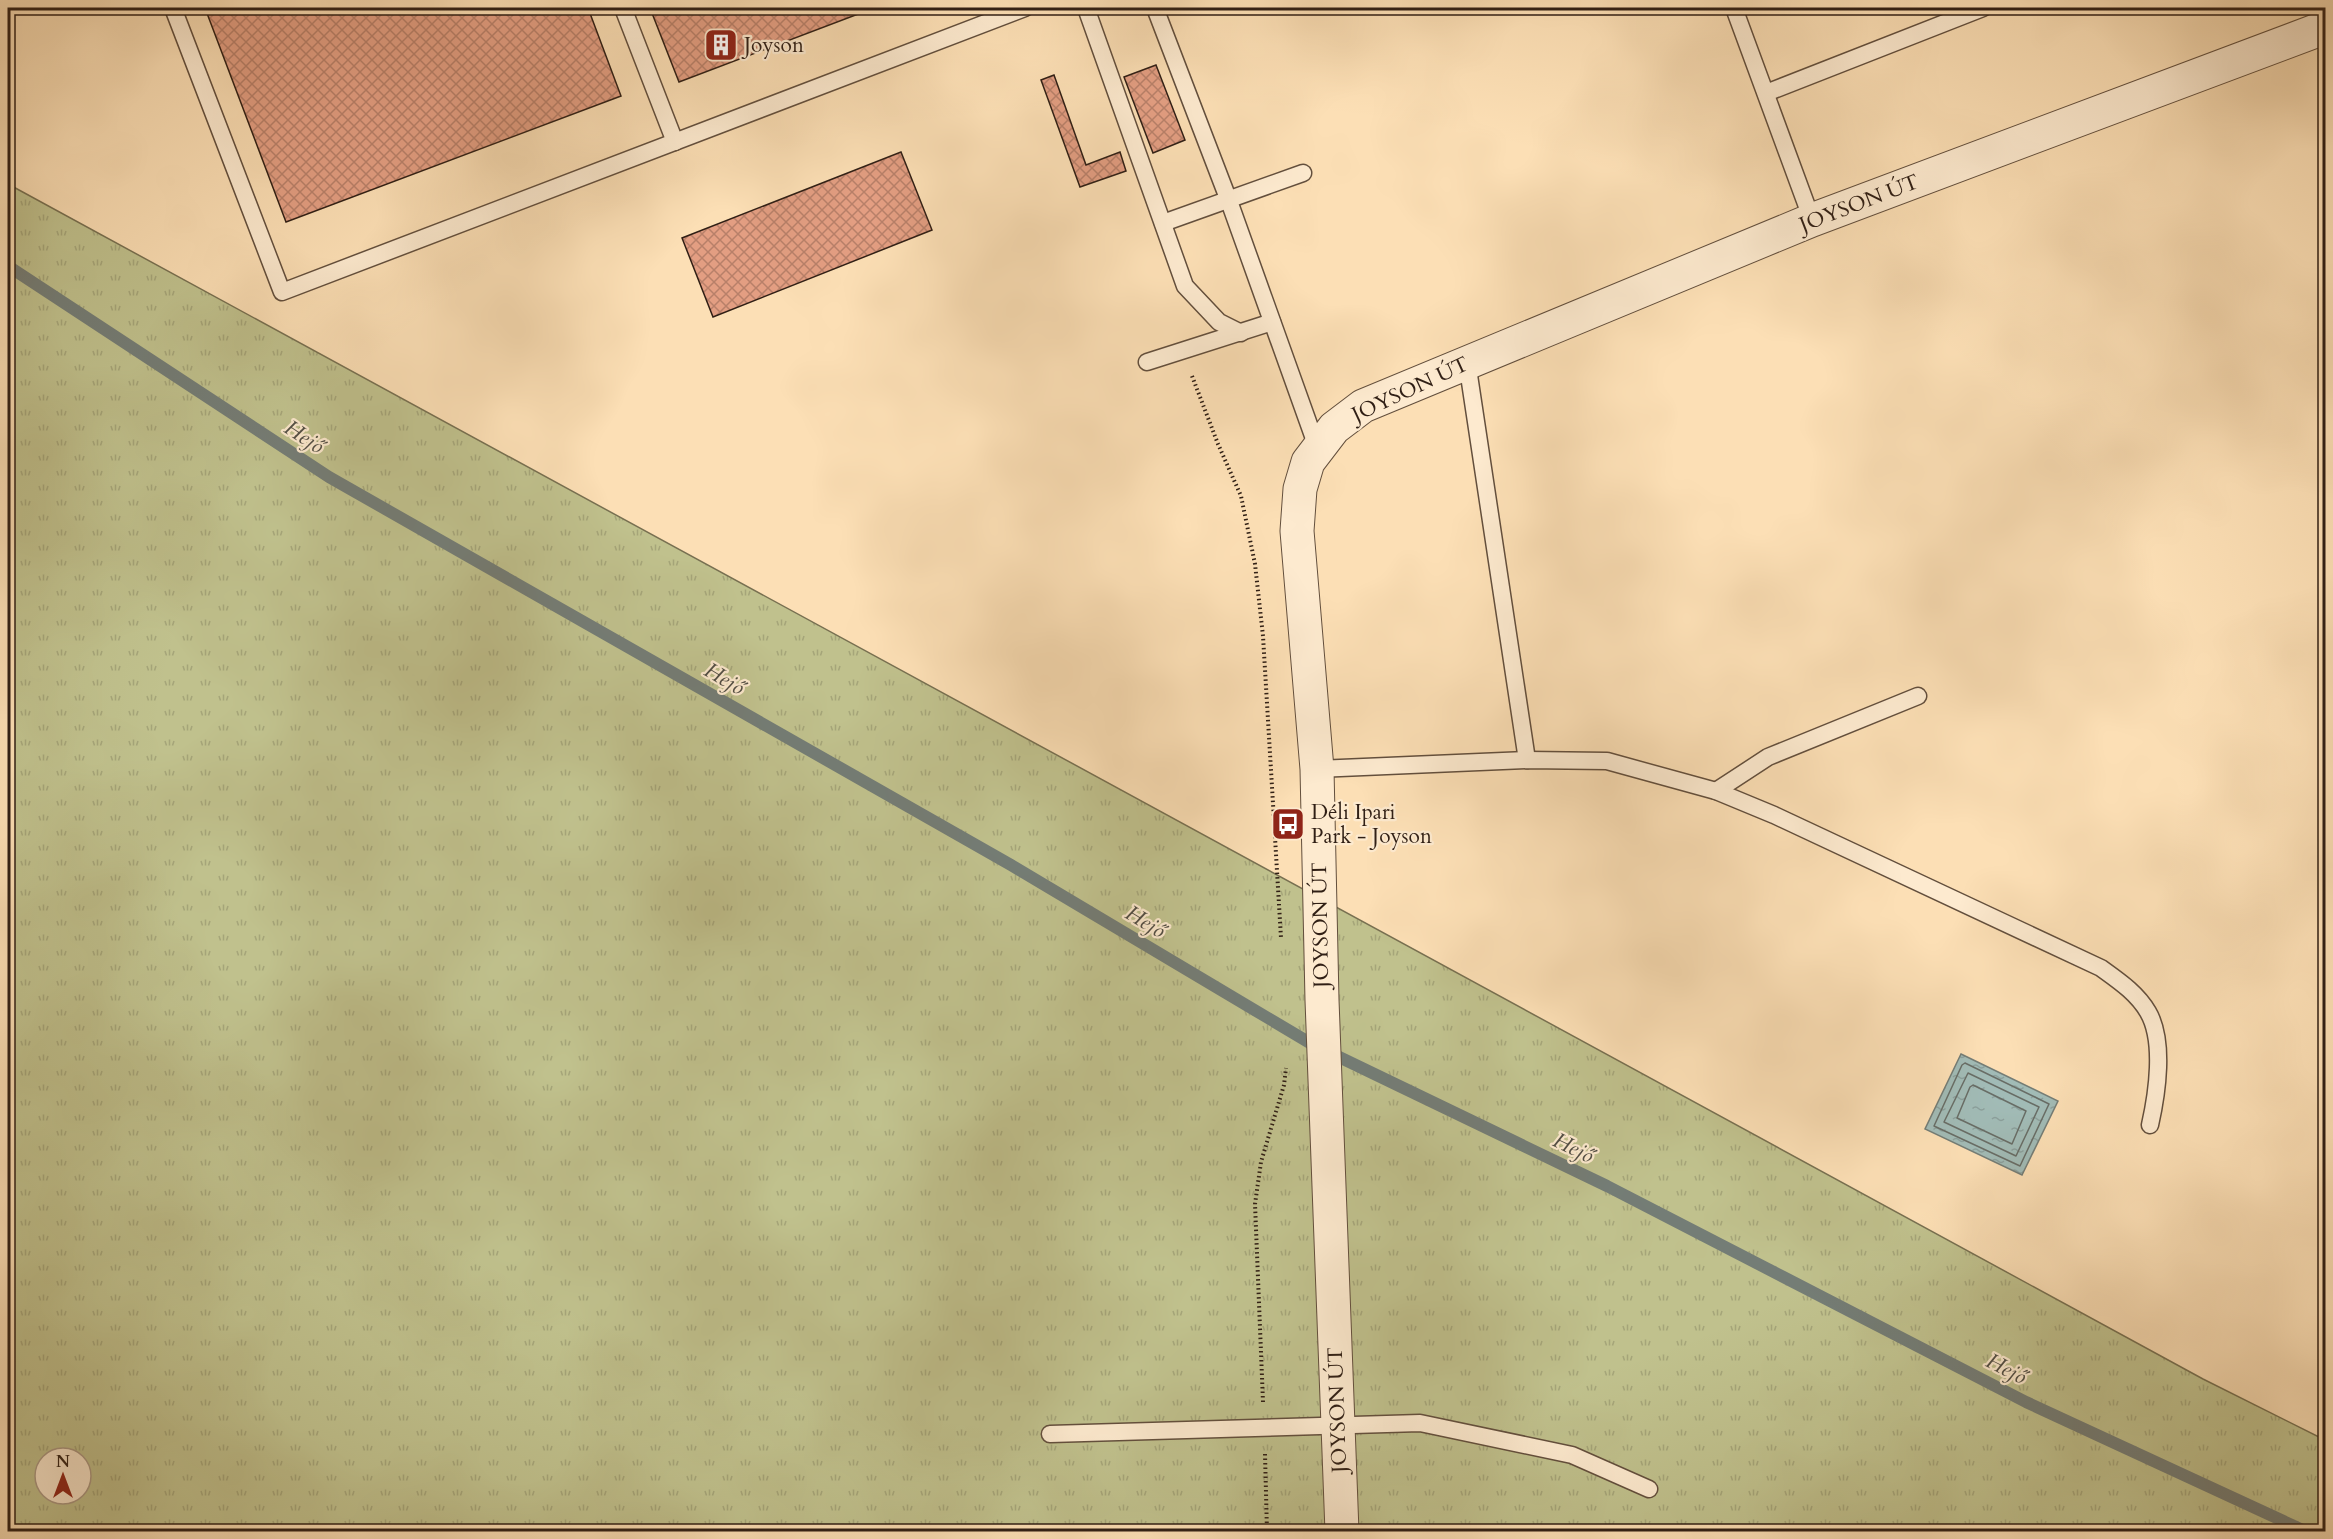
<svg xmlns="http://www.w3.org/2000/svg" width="2333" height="1539" font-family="Cardo,serif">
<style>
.grass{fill:url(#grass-tufts);stroke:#787051;stroke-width:1.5;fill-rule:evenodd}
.water{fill:url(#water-ripples);stroke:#747d76;stroke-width:1.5}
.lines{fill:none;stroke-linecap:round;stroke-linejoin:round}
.shore{stroke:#686d66;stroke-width:1.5}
.stream{stroke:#747d76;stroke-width:12}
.building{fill:url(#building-cross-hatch);stroke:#301f15;stroke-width:1.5}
.lane-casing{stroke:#634f3d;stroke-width:19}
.street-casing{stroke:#634f3d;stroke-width:35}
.path{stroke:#301f15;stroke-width:4;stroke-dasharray:1.5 3;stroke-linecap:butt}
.lane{stroke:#fdeacf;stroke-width:16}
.street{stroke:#fdeacf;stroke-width:33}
.labels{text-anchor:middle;stroke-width:4.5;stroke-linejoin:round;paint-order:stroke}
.poi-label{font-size:21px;fill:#301f15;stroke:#fdeacf;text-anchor:start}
.street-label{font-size:21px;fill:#301f15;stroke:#fdeacf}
.water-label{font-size:22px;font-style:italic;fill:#524e45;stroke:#fdeacf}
</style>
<defs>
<pattern id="grass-tufts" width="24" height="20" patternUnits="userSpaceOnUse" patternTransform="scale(1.5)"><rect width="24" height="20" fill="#c0c18d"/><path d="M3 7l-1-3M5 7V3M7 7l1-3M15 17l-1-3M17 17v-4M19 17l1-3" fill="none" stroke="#a5a579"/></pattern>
<pattern id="water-ripples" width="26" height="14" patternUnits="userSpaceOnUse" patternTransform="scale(1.5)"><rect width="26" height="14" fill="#a1bbb6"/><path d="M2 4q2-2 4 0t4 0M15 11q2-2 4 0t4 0" fill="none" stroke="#8ba09c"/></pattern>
<pattern id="building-cross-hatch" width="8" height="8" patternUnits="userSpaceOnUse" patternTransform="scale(1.5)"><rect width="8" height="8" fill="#e39e82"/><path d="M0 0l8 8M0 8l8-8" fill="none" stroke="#b88069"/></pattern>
</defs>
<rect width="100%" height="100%" fill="#fcdfb5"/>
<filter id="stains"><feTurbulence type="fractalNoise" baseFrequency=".00333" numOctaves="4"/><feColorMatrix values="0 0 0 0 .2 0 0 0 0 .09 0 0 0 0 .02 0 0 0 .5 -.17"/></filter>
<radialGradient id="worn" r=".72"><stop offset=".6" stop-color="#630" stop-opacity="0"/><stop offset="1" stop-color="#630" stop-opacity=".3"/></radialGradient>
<path class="grass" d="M8 184 2203 1379 2325 1440V1531H8ZM45 1458H81V1494H45Z"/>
<path class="water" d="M1961 1054 2058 1101 2022 1175 1925 1129Z"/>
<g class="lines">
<g class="shore">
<path d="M1965 1063 2049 1104 2020 1166 1934 1126 1962 1065Z"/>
<path d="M1968 1073 2039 1107 2016 1156 1944 1122Z"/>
<path d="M1973 1085 2026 1111 2012 1144 1957 1118 1970 1087Z"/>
</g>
<path class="stream" d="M8 266 329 477 1011 865 1310 1043 1607 1186 2026 1402 2307 1532"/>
</g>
<g class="building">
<path d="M205 8H588L621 96 286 222Z"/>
<path d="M650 8H874L679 82Z"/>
<path d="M1156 65 1185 140 1153 153 1124 77Z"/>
<path d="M1054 75 1086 165 1120 152 1126 171 1080 187 1041 80Z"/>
<path d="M901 152 932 230 713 317 682 238Z"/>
</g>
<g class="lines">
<defs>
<g id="lane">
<path d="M173 8 282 292 1025 8"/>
<path d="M623 8 675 142"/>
<path d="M1086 8 1185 286 1219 322 1241 333"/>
<path d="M1155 8 1229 201 1317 447"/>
<path d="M1734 8 1812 220"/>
<path d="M1766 93 1983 8"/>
<path d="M1163 223 1303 173"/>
<path d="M1147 362 1272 322"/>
<path d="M1467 362 1527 760"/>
<path d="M1317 769 1527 760 1607 761 1716 791 1774 815 2101 968C2119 981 2137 993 2148 1012 2165 1041 2157 1094 2150 1125"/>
<path d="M1716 791 1768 757 1918 696"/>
<path d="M1050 1434 1420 1423 1572 1455 1649 1489"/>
</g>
<path id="street" d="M1342 1532 1322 1000 1317 769 1297 531 1300 489 1308 462 1334 428 1363 406 1812 220 2326 27"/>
</defs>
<use href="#lane" class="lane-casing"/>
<use href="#street" class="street-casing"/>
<g class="path">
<path d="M1192 376 1218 444 1241 496 1255 564 1263 636 1281 938"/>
<path d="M1263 1402 1255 1204 1261 1162 1284 1085 1286 1068"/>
<path d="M1265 1454 1267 1532"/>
</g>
<use href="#lane" class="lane"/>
<use href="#street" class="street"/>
</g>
<defs>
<symbol id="building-square" viewBox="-11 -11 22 22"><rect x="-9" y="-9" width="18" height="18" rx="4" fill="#8f2418" stroke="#fdeacf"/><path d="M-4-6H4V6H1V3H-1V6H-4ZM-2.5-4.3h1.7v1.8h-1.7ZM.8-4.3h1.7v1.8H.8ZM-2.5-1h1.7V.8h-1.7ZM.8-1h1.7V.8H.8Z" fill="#fff"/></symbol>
<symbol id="bus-square" viewBox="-11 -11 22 22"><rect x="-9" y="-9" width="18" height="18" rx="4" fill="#8f2418" stroke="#fdeacf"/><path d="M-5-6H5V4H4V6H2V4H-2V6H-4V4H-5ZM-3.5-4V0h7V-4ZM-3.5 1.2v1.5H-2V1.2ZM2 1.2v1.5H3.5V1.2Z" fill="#fff"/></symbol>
</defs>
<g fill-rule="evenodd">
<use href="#building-square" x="702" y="26" width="38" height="38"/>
<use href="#bus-square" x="1269" y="805" width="38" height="38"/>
</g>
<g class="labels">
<g class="poi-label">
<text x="744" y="52">Joyson</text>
<text x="1311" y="819">Déli Ipari<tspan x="1311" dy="24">Park - Joyson</tspan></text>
</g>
<g class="street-label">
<text transform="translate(1859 203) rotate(-21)" y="7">JOYSON ÚT</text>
<text transform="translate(1410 389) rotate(-25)" y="7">JOYSON ÚT</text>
<text transform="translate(1320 925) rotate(-91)" y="7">JOYSON ÚT</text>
<text transform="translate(1337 1410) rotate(-92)" y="7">JOYSON ÚT</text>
</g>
<g class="water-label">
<text transform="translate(305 436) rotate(33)" y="8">Hejő</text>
<text transform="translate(725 678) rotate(30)" y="8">Hejő</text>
<text transform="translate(1146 921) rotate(31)" y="8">Hejő</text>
<text transform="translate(1574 1147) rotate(26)" y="8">Hejő</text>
<text transform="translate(2007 1368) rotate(27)" y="8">Hejő</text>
</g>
</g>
<rect width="2333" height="1539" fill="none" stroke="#fcdfb5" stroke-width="30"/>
<rect x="9" y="9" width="2315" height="1521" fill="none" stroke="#301f15" stroke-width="3"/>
<rect x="15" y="15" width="2303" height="1509" fill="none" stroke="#301f15" stroke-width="1.5"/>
<g transform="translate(63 1476)"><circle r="28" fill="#fdeacf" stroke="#ab9985" stroke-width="1.5"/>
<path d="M0-4.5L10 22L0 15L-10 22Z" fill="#8f2418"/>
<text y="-9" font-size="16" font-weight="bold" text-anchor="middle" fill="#301f15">N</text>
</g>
<rect width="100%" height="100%" filter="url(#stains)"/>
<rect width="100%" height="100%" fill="url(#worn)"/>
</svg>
